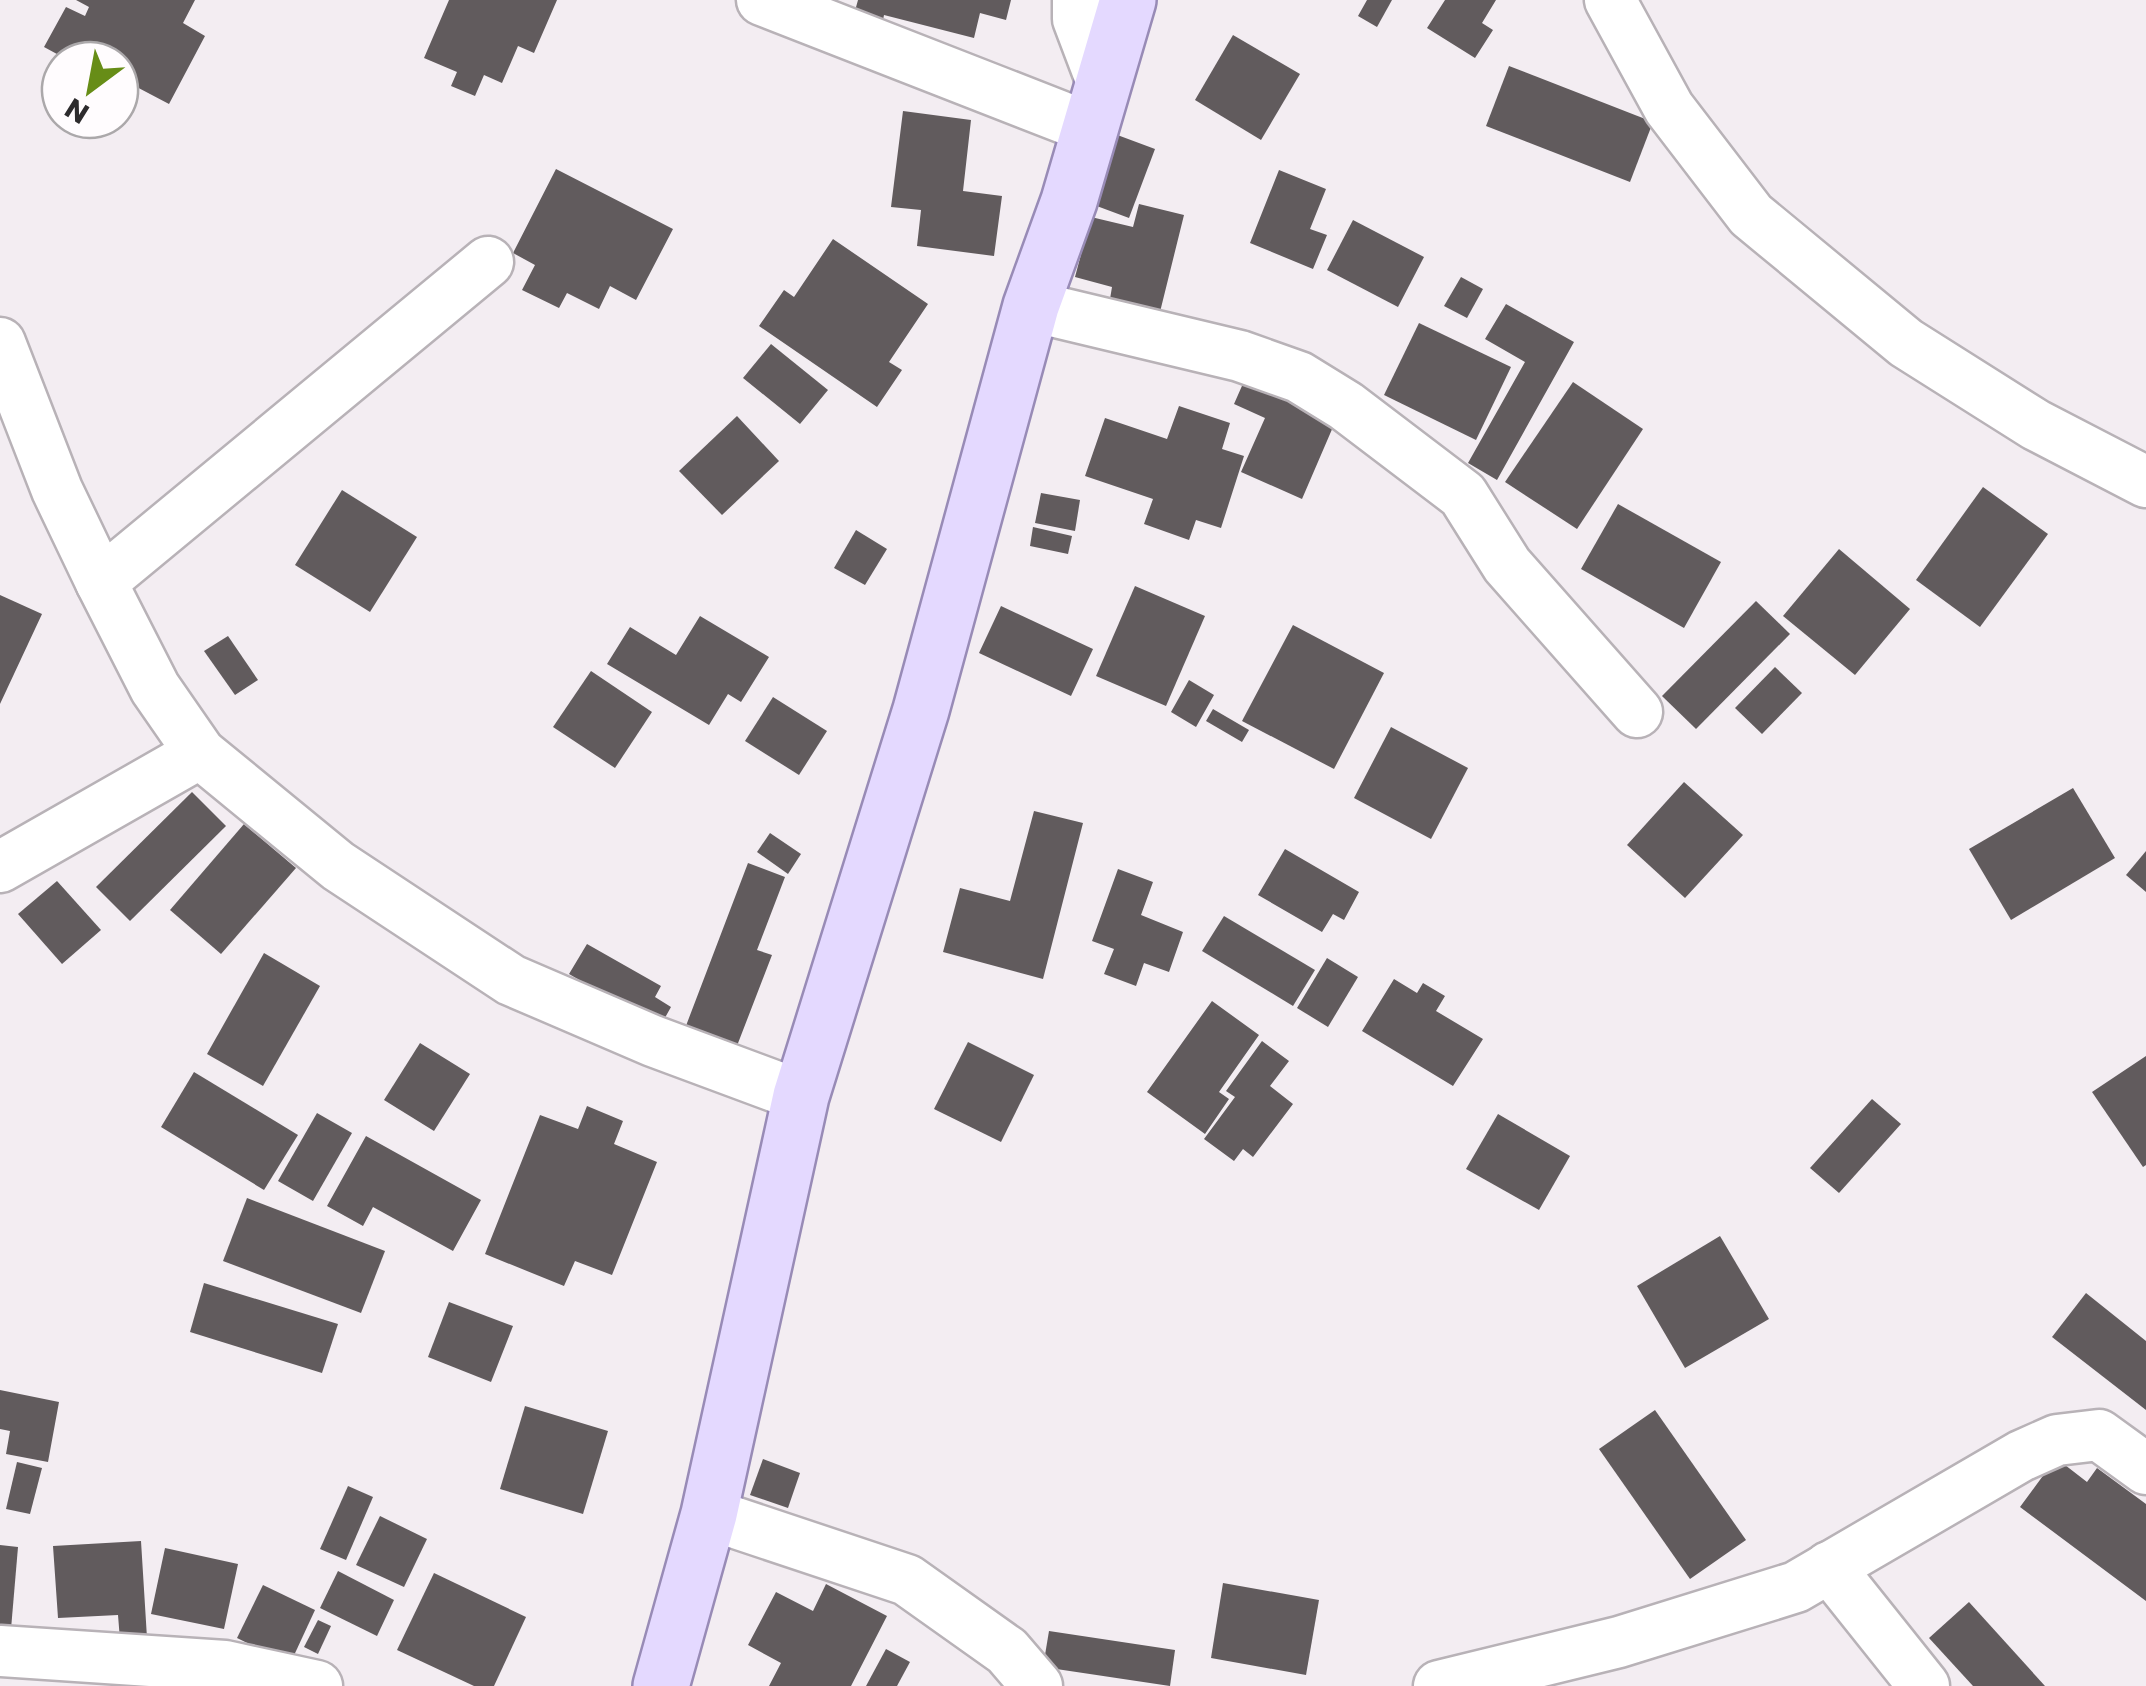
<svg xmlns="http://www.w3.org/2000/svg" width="2146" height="1686" font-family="Poppins,sans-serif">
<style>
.building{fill:#615b5d}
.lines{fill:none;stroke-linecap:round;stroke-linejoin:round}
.minor-casing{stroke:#b8b2b7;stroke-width:55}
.major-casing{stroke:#988bb6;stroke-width:60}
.minor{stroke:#fff;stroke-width:50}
.major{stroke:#e4d9ff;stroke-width:55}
</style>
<rect width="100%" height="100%" fill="#f3edf2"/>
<g class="building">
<path d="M76 0H195L183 23 205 36 169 104 131 84 120 105V60H68L44 47 66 7 85 16 89 7Z"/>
<path d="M449 0H557L534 53 518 46 502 83 484 75 475 96 451 86 457 72 424 58Z"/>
<path d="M858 0H1011L1006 20 980 13 974 38 884 15 882 25 853 18Z"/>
<path d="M1367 0H1392L1377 27 1358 16Z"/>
<path d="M1445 0H1496L1482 23 1493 30 1475 58 1427 28Z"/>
<path d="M1233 35 1300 74 1261 140 1195 100Z"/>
<path d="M1509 66 1653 122 1630 182 1486 126Z"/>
<path d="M903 111 971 120 963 191 1002 196 994 256 917 246 921 210 891 207Z"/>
<path d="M1112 133 1155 149 1129 218 1086 202Z"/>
<path d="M556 169 673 229 636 300 610 286 599 309 567 293 559 308 522 290 535 265 513 253Z"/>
<path d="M1279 170 1326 189 1310 229 1327 235 1313 269 1250 243Z"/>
<path d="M1139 204 1184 215 1160 312 1110 299 1112 287 1075 277 1091 217 1133 227Z"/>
<path d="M1353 220 1424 257 1398 307 1327 270Z"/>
<path d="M833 239 928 304 889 362 902 370 877 407 759 326 784 290 794 297Z"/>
<path d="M1461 277 1483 289 1467 318 1444 306Z"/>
<path d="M1506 304 1574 342 1497 480 1468 463 1525 362 1485 339Z"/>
<path d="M1419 323 1511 367 1476 440 1384 395Z"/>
<path d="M771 344 828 390 800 424 743 378Z"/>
<path d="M1245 379 1336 420 1302 499 1241 472 1265 418 1234 404Z"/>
<path d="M1573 382 1643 429 1577 529 1505 482Z"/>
<path d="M1179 406 1230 423 1222 449 1244 456 1221 528 1196 520 1189 540 1144 524 1153 499 1085 476 1105 418 1167 439Z"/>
<path d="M737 416 779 461 722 515 679 471Z"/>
<path d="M1983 487 2048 534 1980 627 1916 580Z"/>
<path d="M342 490 417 537 370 612 295 565Z"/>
<path d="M1041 493 1080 500 1075 531 1035 523Z"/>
<path d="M1618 504 1721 562 1684 628 1581 569Z"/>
<path d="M1033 527 1072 536 1068 554 1030 546Z"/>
<path d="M856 530 887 549 865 585 834 568Z"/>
<path d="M1839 549 1910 609 1855 675 1783 616Z"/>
<path d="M1135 586 1205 616 1166 706 1096 676Z"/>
<path d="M0 595 42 614 0 704Z"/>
<path d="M1756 601 1790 634 1696 729 1662 696Z"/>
<path d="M1001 606 1093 649 1071 696 979 653Z"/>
<path d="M700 616 769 657 741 702 728 694 709 725 607 664 630 627 676 655Z"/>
<path d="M1293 625 1384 673 1334 769 1242 721Z"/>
<path d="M228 636 258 680 235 695 204 651Z"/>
<path d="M1775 667 1802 693 1762 734 1735 708Z"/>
<path d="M591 671 652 712 615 768 553 727Z"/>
<path d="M1189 680 1214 695 1196 727 1171 712Z"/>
<path d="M773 697 827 731 799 775 745 741Z"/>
<path d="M1213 709 1249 730 1242 742 1206 721Z"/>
<path d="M1391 727 1468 768 1431 839 1354 798Z"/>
<path d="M1684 782 1743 835 1685 898 1627 845Z"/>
<path d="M2073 788 2115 858 2011 920 1969 849Z"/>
<path d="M192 792 226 826 130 921 96 887Z"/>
<path d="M1034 811 1083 823 1043 979 943 952 960 888 1010 901Z"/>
<path d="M244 824 296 868 221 954 170 910Z"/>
<path d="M770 833 801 854 788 874 757 852Z"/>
<path d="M1285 849 1359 892 1344 920 1333 914 1322 932 1258 895Z"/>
<path d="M2146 851V892L2126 875Z"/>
<path d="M748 863 785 877 757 950 772 955 735 1051 684 1031Z"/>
<path d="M1118 869 1153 882 1141 915 1183 932 1169 972 1144 963 1136 986 1104 974 1114 949 1092 941Z"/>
<path d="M57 881 101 930 62 964 18 914Z"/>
<path d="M1224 916 1315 970 1293 1006 1202 951Z"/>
<path d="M587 944 661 986 655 997 671 1007 662 1023 643 1017 569 974Z"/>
<path d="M264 953 320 986 263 1086 207 1054Z"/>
<path d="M1327 958 1358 977 1328 1027 1297 1008Z"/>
<path d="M1394 979 1417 993 1423 983 1445 996 1436 1011 1483 1039 1453 1086 1362 1031Z"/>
<path d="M1212 1001 1259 1035 1219 1092 1229 1099 1205 1134 1147 1092Z"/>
<path d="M1262 1041 1289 1061 1270 1086 1293 1104 1253 1157 1243 1149 1234 1161 1204 1139 1235 1097 1226 1091Z"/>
<path d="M968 1042 1034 1075 1001 1142 934 1109Z"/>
<path d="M420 1043 470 1074 434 1131 384 1100Z"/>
<path d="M2146 1056V1165L2143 1167 2092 1092Z"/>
<path d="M194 1072 298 1135 264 1190 161 1127Z"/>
<path d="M1872 1099 1901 1124 1839 1193 1810 1168Z"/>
<path d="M587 1106 623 1121 614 1144 657 1162 612 1275 575 1261 564 1286 485 1254 540 1115 578 1129Z"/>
<path d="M317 1113 352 1133 313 1201 278 1181Z"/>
<path d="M1498 1114 1570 1156 1539 1210 1466 1169Z"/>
<path d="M366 1136 481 1200 453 1251 373 1207 363 1226 327 1206Z"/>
<path d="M247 1198 385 1251 361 1313 223 1261Z"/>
<path d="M1720 1236 1769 1319 1685 1368 1637 1286Z"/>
<path d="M204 1283 338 1324 322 1373 190 1332Z"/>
<path d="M2086 1293 2146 1341V1410L2052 1337Z"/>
<path d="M449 1302 513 1326 491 1382 428 1357Z"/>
<path d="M0 1390 59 1402 48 1462 6 1454 10 1431 0 1429Z"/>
<path d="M525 1406 608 1431 583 1514 500 1489Z"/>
<path d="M1655 1410 1746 1540 1690 1579 1599 1449Z"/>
<path d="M2056 1458 2087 1482 2097 1468 2146 1504V1601L2020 1507Z"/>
<path d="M763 1459 800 1473 788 1508 750 1495Z"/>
<path d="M17 1462 42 1468 30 1514 6 1509Z"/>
<path d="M348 1486 373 1497 346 1560 320 1549Z"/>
<path d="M380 1516 427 1539 404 1587 356 1565Z"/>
<path d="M141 1541 147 1638 120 1640 118 1615 58 1618 53 1546Z"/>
<path d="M0 1545 18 1547 11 1629 0 1628Z"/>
<path d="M165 1548 238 1564 224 1629 151 1614Z"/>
<path d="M338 1571 394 1600 377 1636 320 1608Z"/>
<path d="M434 1573 526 1617 494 1686H474L397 1650Z"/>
<path d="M1223 1583 1319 1600 1306 1675 1211 1658Z"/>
<path d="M826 1584 887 1616 851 1686H769L781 1663 748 1645 776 1592 813 1611Z"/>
<path d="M263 1585 315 1610 290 1664 237 1638Z"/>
<path d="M1969 1602 2045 1686H1973L1929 1638Z"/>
<path d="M318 1620 331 1626 318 1654 304 1647Z"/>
<path d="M1049 1631 1175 1650 1170 1686 1043 1667Z"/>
<path d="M886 1649 910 1662 897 1686H866Z"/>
</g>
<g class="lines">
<defs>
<g id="minor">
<path d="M762 0 1090 128"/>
<path d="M1078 0V19L1103 85"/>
<path d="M1610 0 1669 108 1751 215 1906 343 2036 425 2146 482"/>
<path d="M1031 306 1240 356 1299 377 1346 406 1463 495 1507 565 1637 712"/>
<path d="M0 343 57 490 101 582 155 688 200 753 338 866 511 980 653 1041 801 1096"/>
<path d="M101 582 488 262"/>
<path d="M0 867 200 753"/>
<path d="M709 1514 907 1580 1007 1651 1037 1686"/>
<path d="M1829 1567 1924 1686"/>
<path d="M0 1651 225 1666 317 1686"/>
<path d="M1439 1686 1619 1642 1796 1587 2021 1456 2057 1440 2099 1435 2146 1469"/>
</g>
<path id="major" d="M661 1686 709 1514 801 1096 921 710 1031 306 1069 201 1128 0"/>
</defs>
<use href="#minor" class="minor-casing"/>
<use href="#major" class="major-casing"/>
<use href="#minor" class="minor"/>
<use href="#major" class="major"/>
</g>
<g transform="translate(90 90) rotate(212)"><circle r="48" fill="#fffcfe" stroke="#aba8aa" stroke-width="2.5"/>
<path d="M0-8L18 38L0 25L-18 38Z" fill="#678d17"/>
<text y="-15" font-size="28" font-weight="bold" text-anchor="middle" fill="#2d2b2d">N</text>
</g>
</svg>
